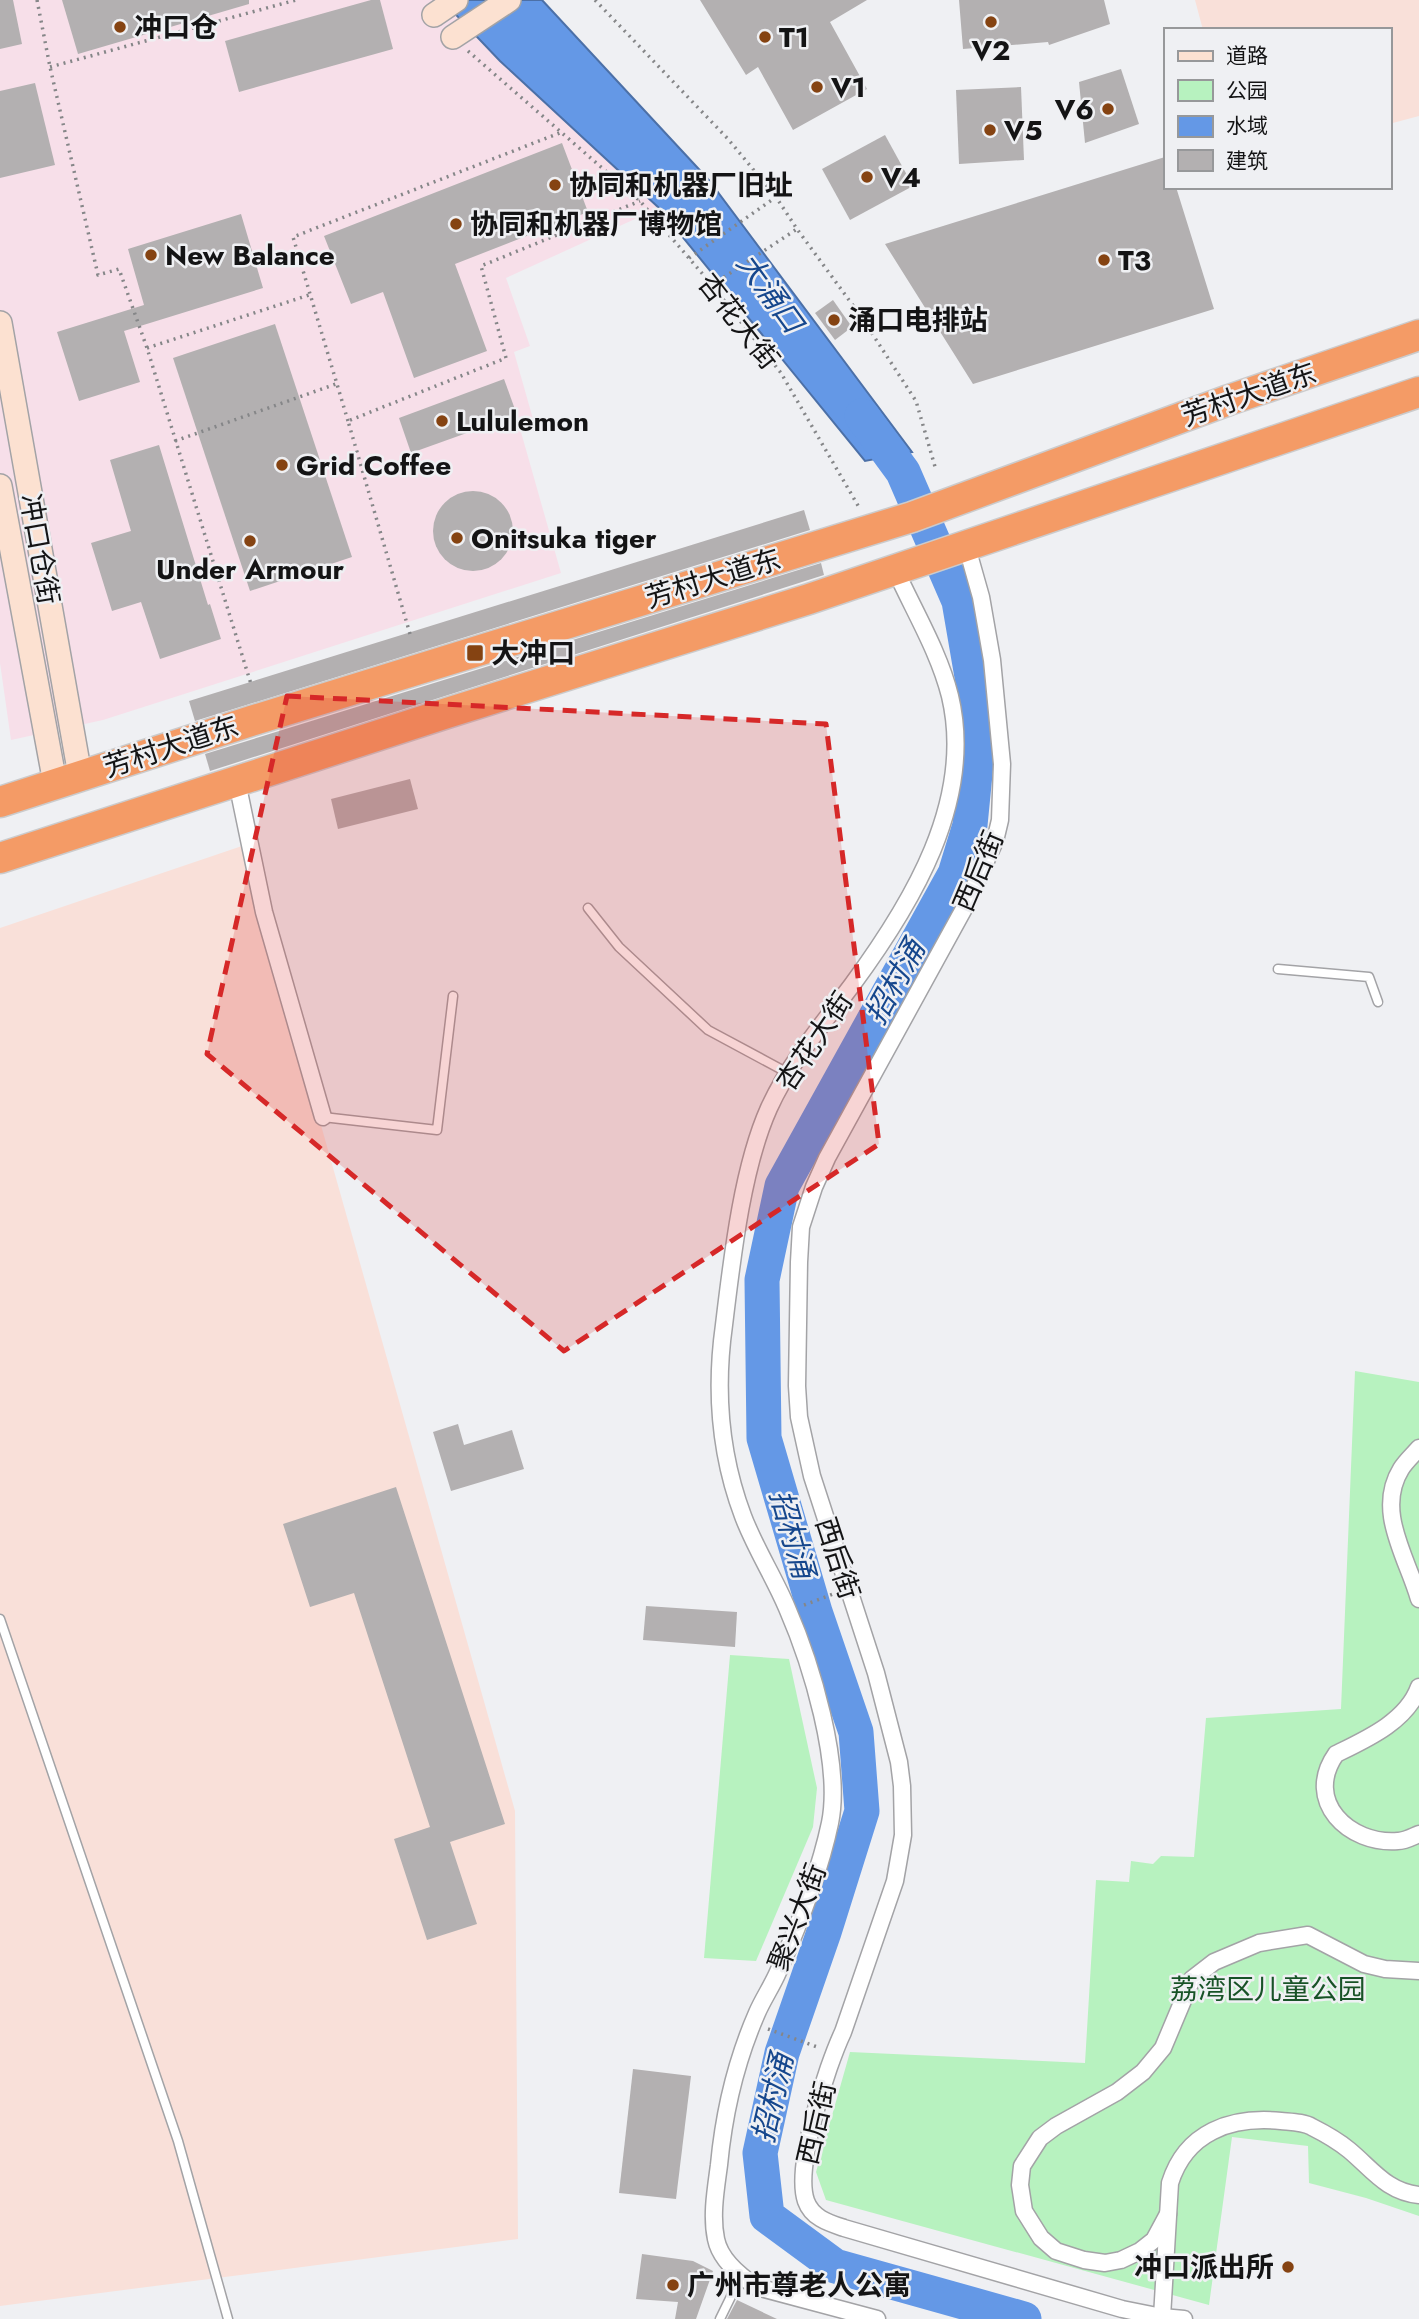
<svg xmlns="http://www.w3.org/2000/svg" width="1419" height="2319" font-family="Jost,'Noto Sans SC',sans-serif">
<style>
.commercial{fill:#f7dfe9}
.industrial{fill:#f9e0d9}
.green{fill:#b7f2bf}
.water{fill:#6498e6;stroke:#4c70a7;stroke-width:2}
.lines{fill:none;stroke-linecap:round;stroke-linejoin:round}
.river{stroke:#6498e6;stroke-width:35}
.building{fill:#b3b0b1}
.lane-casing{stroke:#a3a3a6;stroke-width:11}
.street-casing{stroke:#a3a3a6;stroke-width:19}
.secondary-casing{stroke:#a3a3a6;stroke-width:26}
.highway-casing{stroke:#cbcbcc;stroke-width:33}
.path{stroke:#858688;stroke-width:3.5;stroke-dasharray:2 5;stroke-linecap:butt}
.lane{stroke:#fff;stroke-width:8}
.street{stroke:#fff;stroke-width:16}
.secondary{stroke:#fce1d1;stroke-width:23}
.highway{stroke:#f49b66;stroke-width:30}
.marked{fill:#d62828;fill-opacity:0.2;stroke:#d62828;stroke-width:5;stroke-dasharray:14 9;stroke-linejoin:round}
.poi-dot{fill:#854312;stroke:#eff0f3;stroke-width:2.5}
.labels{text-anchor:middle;stroke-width:5;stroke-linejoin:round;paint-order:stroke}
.poi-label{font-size:28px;font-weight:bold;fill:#141415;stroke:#eff0f3;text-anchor:start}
.street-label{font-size:28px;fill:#141415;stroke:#eff0f3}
.park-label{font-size:28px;fill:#185327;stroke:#eff0f3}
.water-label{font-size:30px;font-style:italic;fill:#16478d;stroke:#eff0f3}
</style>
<rect width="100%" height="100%" fill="#eff0f3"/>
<path class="commercial" d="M0 0H442L500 61 659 208 506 278 530 346 514 352 533 419 519 425 561 573 103 720 11 740 0 663Z"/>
<g class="industrial">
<path d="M1195 0H1419V116L1389 124V30H1203Z"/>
<path d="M242 846 515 1811 518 2239 0 2306V928Z"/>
</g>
<g class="green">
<path d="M1355 1371 1419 1382V2216L1366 2198 1309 2183 1308 2146 1232 2137 1209 2305 826 2200 816 2172 850 2052 1085 2063 1096 1880 1129 1882 1131 1861 1153 1864 1161 1856 1194 1857 1206 1718 1341 1709Z"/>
<path d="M730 1655 789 1659 817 1788 813 1827 756 1961 704 1958Z"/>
</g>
<path class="water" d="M442 0H542L708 179 912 452 865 461 659 208 500 61Z"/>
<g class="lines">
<path class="river" d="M862 416 903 472 959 601 980 723 970 825 955 874 782 1186 762 1280 764 1438 815 1612 856 1732 862 1811 824 1932 782 2053 760 2153 767 2216 835 2266 1024 2319"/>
</g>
<g class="building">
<path d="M0 0H13L22 44 0 49Z"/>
<path d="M62 0H249V4L78 54Z"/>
<path d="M371 0H380L393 49 239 92 225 41Z"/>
<path d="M700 0H867L830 22 867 89 793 130 758 67 746 75Z"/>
<path d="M959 0H1104L1110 24 1049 45 1048 42 963 49Z"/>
<path d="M1121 69 1139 124 1085 143 1079 82Z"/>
<path d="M35 83 55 165 0 178V91Z"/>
<path d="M1021 87 1024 160 959 164 956 90Z"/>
<path d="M885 135 913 186 850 220 822 169Z"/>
<path d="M562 143 588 212 455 264 487 351 414 378 383 292 351 304 324 236Z"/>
<path d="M1165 157V187H1176L1214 309 973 384 885 244Z"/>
<path d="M241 214 263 288 124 331 140 382 79 401 57 332 144 305 128 249Z"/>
<path d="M833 300 852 327 835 340 815 313Z"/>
<path d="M275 324 352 557 250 591 173 358Z"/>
<path d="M504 379 517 415 411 453 399 418Z"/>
<path d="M159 445 208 605 210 604 221 639 160 659 141 602 112 611 91 543 131 531 110 460Z"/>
<circle cx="473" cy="531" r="40"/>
<path d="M804 510 810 530 195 721 189 701Z"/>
<path d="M821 563 824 575 210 771 205 754Z"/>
<path d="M410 779 418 809 338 829 331 799Z"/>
<path d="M458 1424 464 1445 512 1430 524 1469 451 1491 433 1432Z"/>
<path d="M396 1487 505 1824 450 1842 477 1924 427 1940 394 1839 430 1827 354 1593 310 1607 283 1524Z"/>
<path d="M646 1606 737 1612 735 1647 643 1640Z"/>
<path d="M633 2069 691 2076 676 2199 619 2193Z"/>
<path d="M642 2254 693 2261 713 2271 696 2319H675L678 2302 636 2299Z"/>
<path d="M737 2300 777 2319H727Z"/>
</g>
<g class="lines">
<defs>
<g id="lane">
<path d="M588 908 619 947 708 1030 788 1073"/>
<path d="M1278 969 1369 977 1378 1002"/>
<path d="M323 1117 437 1130 453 996"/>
<path d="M0 1619 178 2141 228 2319"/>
<path d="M720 2319 741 2276"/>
</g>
<g id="street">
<path d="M966 544 981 597 992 660 1002 764 1000 820 995 841 966 905 827 1158 814 1187 801 1227 799 1262 797 1386 799 1417 812 1476 876 1673 899 1762 902 1786 903 1835 895 1881 843 2032C827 2066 794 2167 806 2201 812 2218 829 2223 844 2228L1122 2309 1162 2317 1184 2319"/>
<path d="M237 782 264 912 323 1117"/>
<path d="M1419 1448C1413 1455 1406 1461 1401 1469 1375 1511 1407 1557 1419 1599"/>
<path d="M1419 1687C1407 1721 1367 1739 1336 1754 1303 1801 1349 1845 1398 1841 1405 1841 1412 1837 1419 1834"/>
<path d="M1168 2214 1154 2240 1140 2251 1121 2260 1105 2263 1084 2260 1056 2251 1041 2238 1024 2211 1020 2185 1022 2166 1040 2138 1056 2126 1117 2092 1143 2072 1163 2048 1192 1979 1214 1962 1259 1943 1308 1935 1364 1964 1385 1969 1419 1971"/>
<path d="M1162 2317 1170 2183C1186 2132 1231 2116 1281 2121 1291 2122 1304 2122 1312 2127 1324 2133 1338 2141 1349 2150 1372 2169 1387 2192 1419 2195"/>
<path d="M877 2319 757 2287C740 2276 720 2259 716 2239 711 2215 716 2188 719 2165 724 2112 736 2061 757 2013 763 1999 772 1986 778 1972 798 1927 820 1871 830 1823 842 1764 811 1663 787 1608 774 1577 755 1548 743 1516 720 1455 715 1389 724 1325 732 1259 742 1168 769 1108 790 1062 822 1025 852 985 911 905 975 801 950 696 939 652 914 611 895 569"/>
</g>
<g id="secondary">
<path d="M434 15 456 0"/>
<path d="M453 37 509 0"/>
<path d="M0 323 80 775"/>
<path d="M0 486 55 783"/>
</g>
<g id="highway">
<path d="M0 802 251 721 912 517 1229 400 1419 335"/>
<path d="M0 858 447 713 809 599 1419 392"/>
</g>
</defs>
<use href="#lane" class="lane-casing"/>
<use href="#street" class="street-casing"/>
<use href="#secondary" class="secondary-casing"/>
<use href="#highway" class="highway-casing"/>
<g class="path">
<path d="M37 0 50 67 98 275 119 269 147 348 251 684"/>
<path d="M595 0 728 139 776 197 797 229 860 315 916 401 936 470"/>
<path d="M468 51 640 201 712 285 781 373 860 509"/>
<path d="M50 67 296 0"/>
<path d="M689 258 776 197"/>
<path d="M712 285 797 229"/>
<path d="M147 348 309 295"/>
<path d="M348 421 293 237 562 132"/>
<path d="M175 441 336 384"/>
<path d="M410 634 348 421 506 358 481 266 640 201"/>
<path d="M804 1605 833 1594"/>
<path d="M768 2029 820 2048"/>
</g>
<use href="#lane" class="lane"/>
<use href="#street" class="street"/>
<use href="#secondary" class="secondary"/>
<use href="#highway" class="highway"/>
</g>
<path class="marked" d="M287 696 826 724 879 1144 564 1351 207 1054Z"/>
<g class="poi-dot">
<circle cx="991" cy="22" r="7"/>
<circle cx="120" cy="27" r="7"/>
<circle cx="765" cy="37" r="7"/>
<circle cx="817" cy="87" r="7"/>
<circle cx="1108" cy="109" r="7"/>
<circle cx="990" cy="130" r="7"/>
<circle cx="867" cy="177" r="7"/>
<circle cx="555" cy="185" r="7"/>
<circle cx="456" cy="224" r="7"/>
<circle cx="151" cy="255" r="7"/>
<circle cx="1104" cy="260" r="7"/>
<circle cx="834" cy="320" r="7"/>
<circle cx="442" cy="421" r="7"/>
<circle cx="282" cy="465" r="7"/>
<circle cx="457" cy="538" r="7"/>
<circle cx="250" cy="541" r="7"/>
<rect x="466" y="644" width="18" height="18" rx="3.5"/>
<circle cx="1288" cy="2267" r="7"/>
<circle cx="673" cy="2285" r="7"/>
</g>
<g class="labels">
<g class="poi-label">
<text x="134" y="37">冲口仓</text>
<text x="779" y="47">T1</text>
<text x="991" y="60" text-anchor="middle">V2</text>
<text x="831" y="97">V1</text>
<text x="1094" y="119" text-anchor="end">V6</text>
<text x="1004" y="140">V5</text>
<text x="881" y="187">V4</text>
<text x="569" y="195">协同和机器厂旧址</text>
<text x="470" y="234">协同和机器厂博物馆</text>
<text x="165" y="265">New Balance</text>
<text x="1118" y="270">T3</text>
<text x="848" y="330">涌口电排站</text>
<text x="456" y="431">Lululemon</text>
<text x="296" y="475">Grid Coffee</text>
<text x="471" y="548">Onitsuka tiger</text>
<text x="250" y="579" text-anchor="middle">Under Armour</text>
<text x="491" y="663">大冲口</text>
<text x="1274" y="2277" text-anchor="end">冲口派出所</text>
<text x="687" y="2295">广州市尊老人公寓</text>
</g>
<g class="street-label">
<text transform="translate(739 321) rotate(52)" y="10">杏花大街</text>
<text transform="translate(1249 394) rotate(-19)" y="10">芳村大道东</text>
<text transform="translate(40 549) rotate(80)" y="10">冲口仓街</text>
<text transform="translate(713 578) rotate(-17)" y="10">芳村大道东</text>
<text transform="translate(171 746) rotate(-18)" y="10">芳村大道东</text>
<text transform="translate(978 871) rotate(-67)" y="10">西后街</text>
<text transform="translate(814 1041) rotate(-56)" y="10">杏花大街</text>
<text transform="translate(838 1558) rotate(72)" y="10">西后街</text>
<text transform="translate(797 1917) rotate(-69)" y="10">聚兴大街</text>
<text transform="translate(816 2123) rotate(-77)" y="10">西后街</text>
</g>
<g class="park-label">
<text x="1268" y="1999">荔湾区儿童公园</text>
</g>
<g class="water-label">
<text transform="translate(770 293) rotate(54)" y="10">大涌口</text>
<text transform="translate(895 982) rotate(-61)" y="10">招村涌</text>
<text transform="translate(792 1534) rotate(74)" y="10">招村涌</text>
<text transform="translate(773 2098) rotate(-77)" y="10">招村涌</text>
</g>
</g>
<rect x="1164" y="28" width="228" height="161" fill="#eff0f3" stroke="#97989a" stroke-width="2"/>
<rect x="1178" y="51" width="35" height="10" fill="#fce1d1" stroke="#97989a" stroke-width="2"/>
<text x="1226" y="63" font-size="21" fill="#141415">道路</text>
<rect x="1178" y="80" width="35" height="21" fill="#b7f2bf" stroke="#97989a" stroke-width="2"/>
<text x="1226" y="98" font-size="21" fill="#141415">公园</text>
<rect x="1178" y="116" width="35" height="21" fill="#6498e6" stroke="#97989a" stroke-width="2"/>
<text x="1226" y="133" font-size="21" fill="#141415">水域</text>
<rect x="1178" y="150" width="35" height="21" fill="#b3b0b1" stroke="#97989a" stroke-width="2"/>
<text x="1226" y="168" font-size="21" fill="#141415">建筑</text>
</svg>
